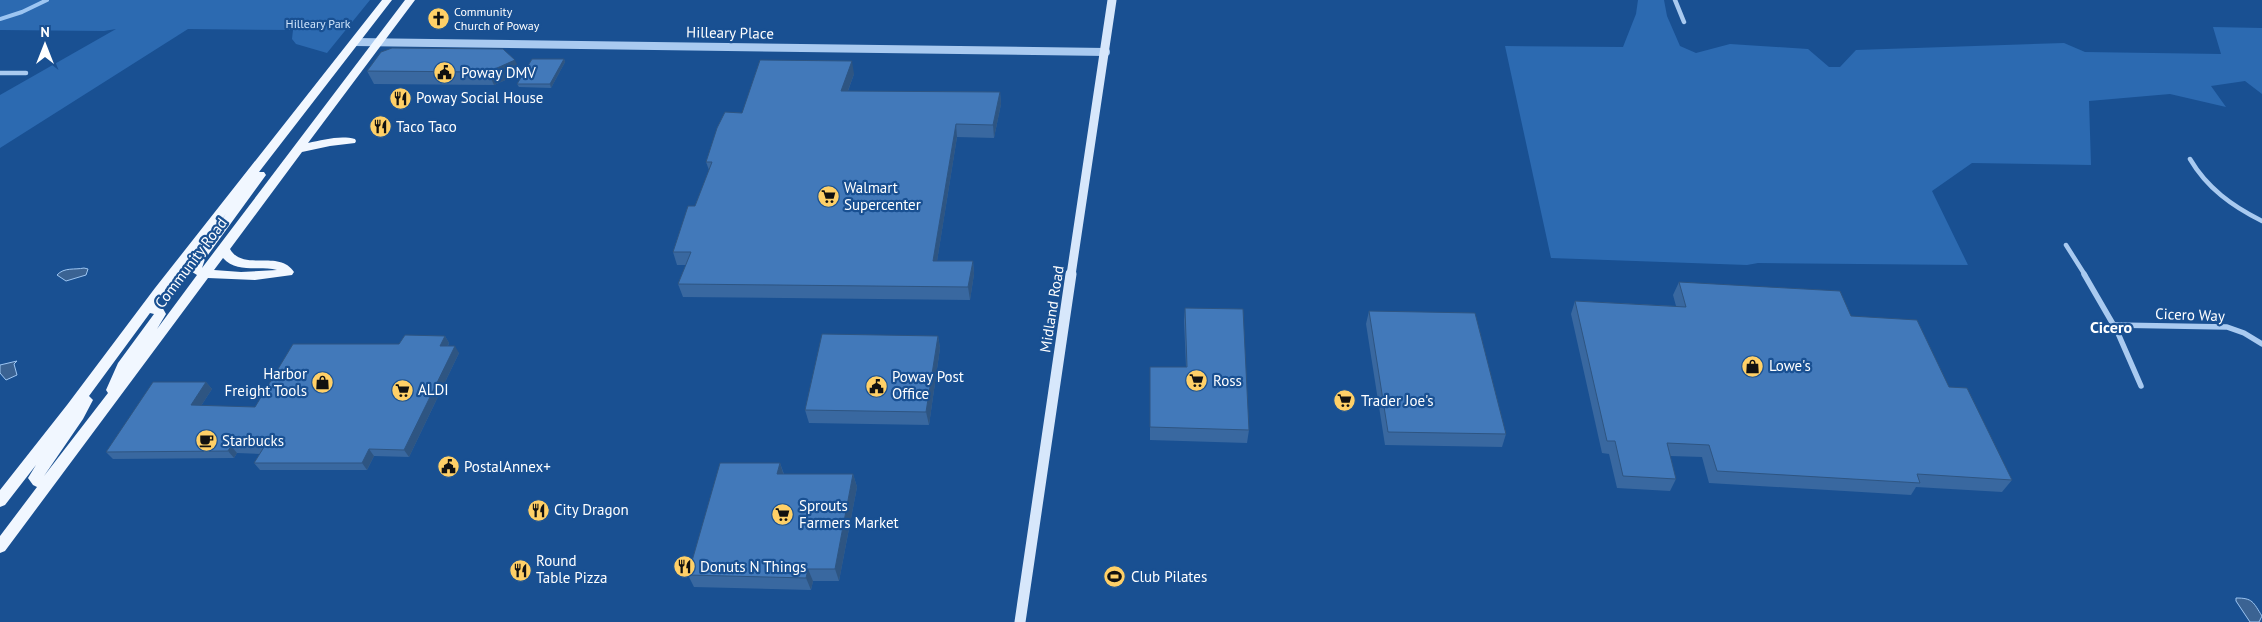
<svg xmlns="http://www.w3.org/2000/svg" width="2262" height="622" font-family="'PT Sans',sans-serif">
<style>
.green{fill:#2c6ab1}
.water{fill:#3b6393;stroke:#9cc5f2}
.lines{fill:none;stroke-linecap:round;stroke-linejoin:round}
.stream{stroke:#9cc5f2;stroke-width:4}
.minor-far1{stroke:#a9caf0;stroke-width:4.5}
.minor{stroke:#a9caf0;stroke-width:5.5}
.tertiary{stroke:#a9caf0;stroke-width:8}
.secondary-far1{stroke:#d7e7fb;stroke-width:9}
.secondary{stroke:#d7e7fb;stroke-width:11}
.primary{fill:#f1f7ff;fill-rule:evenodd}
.wall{fill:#3968a0}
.shaded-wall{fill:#2e5582}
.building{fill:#4279ba;stroke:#2e5582}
.labels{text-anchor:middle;stroke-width:4.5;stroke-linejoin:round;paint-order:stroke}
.far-poi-label{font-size:12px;fill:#fff;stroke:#195092;text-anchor:start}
.far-park-label{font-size:12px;fill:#cfe4fb;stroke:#195092}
.street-label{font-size:15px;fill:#fff;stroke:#195092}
.poi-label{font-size:15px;fill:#fff;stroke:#195092;text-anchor:start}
.neighbourhood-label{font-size:16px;font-weight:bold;fill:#fff;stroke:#195092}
</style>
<rect width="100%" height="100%" fill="#195092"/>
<g class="green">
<path d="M0 0H370L327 53 296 44 292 39 293 30 188 29 0 148V95L116 29 104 31 0 30Z"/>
<path d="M1638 0H1664L1667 16 1680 46 1696 53 1730 44 1808 49 1829 67H1840L1856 50 2064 43 2085 52 2221 54 2213 27 2262 28V94L2245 81 2211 86 2226 107 2170 94 2089 101 2091 165 1972 163 1932 191 1968 265 1758 263 1747 265 1551 258 1505 46 1623 47 1636 14Z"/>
</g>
<g class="water">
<path d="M84 268 88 269 86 275 66 281 57 275C64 267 75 270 84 268Z"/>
<path d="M17 361 14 364 17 375 6 380 0 373V365Z"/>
<path d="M2236 598C2253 598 2253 602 2262 616L2259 622H2250L2236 601Z"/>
</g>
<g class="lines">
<path class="stream" d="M0 19 22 12 47 0"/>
<g class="minor-far1">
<path d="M1675 0 1684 22"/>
<path d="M0 73H26"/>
<path d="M2190 159C2207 188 2232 206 2262 221"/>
<path d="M2066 245 2085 275"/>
</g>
<g class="minor">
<path d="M2084 274 2117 331 2141 386"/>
<path d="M2114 325 2227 327 2244 333 2262 344"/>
</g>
<path class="tertiary" d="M355 42 1106 52"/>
<path class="secondary-far1" d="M1071 275 1112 0"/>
<path class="secondary" d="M1020 622 1071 274"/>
<path class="primary" d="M382 0H392L259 172H264L266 175 205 259 202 268 405 0H415L308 143C323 140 340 135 355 139L356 141 355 143 330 146 302 152 230 249C243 272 279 249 294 272L292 275 255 280 208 278 5 551 0 553V536L37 487 33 485 28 478 36 465 5 505 0 507V490L67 405 155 288ZM226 214 196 255 189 270 197 275 157 329 166 314 161 305 157 303ZM223 258C237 274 259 265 277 270L241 272 214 270ZM150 313 154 314 118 363 106 390 108 393 44 476 83 419 93 400 89 396Z"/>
</g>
<g class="wall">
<path d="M564 59 565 62 551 88 519 87 517 84Z"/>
<path d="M367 71 521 73 494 85 374 84Z"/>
<path d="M854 74 848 91 1000 92 1001 104 994 138 957 137 937 261H973L974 274 970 300 683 297 678 284 686 265H677L673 252 695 206 709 170 706 162 742 113Z"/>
<path d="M1679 282 1851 316 1949 387 2012 480 2002 492 1916 487 1911 495 1709 483 1702 457 1670 456 1676 479 1670 491 1617 488 1609 454 1602 453 1571 314 1575 301 1676 306 1673 295Z"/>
<path d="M1185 308 1249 430 1247 443 1150 440V367H1186L1184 321Z"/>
<path d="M1369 311 1506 434 1502 447 1385 445 1366 324Z"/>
<path d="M445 336 449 343 448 346 459 353 409 457 374 456 367 470H260L254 463 260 454 237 453 234 458 113 459 106 452 206 382 212 389 201 406 255 407Z"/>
<path d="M938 336 940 348 929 425 809 423 805 410Z"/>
<path d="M780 463 784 474H853L857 487 839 581H813L811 590 694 587 688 575Z"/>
</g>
<g class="shaded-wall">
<path d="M564 59 565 62 551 88 550 84Z"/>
<path d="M515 60 521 73 494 85 488 72Z"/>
<path d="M852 61 854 74 843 104 841 91Z"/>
<path d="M1000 92 1001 104 994 138 993 125Z"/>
<path d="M956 124 957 137 935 274 933 261Z"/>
<path d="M973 261 974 274 970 300 968 287Z"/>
<path d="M445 336 449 343 444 353 440 346Z"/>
<path d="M938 336 940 348 929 425 926 412Z"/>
<path d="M455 346 459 353 409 457 404 450Z"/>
<path d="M206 382 212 389 197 412 191 405Z"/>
<path d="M231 446 237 453 234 458 228 451Z"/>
<path d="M369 449 374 456 367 470 362 463Z"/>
<path d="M780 463 784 476 777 474Z"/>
<path d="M853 474 857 487 839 581 835 569Z"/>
<path d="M808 569 813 581 811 590 806 578Z"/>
</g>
<g class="building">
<path d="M392 48 503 49 515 60 488 72 367 71 381 52Z"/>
<path d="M532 59H564L550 84H517Z"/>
<path d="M760 60 852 61 841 91 1000 92 993 125 956 124 933 261H973L968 287 678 284 691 252H673L688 206H695L712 162H706L717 128 725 112 742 113Z"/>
<path d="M1679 282 1840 291 1851 316 1917 320 1949 387 1967 388 2012 480 1917 474 1920 483 1717 471 1709 445 1667 443 1676 479 1623 476 1615 441H1607L1575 301 1686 307Z"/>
<path d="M1185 308 1243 309 1249 430 1150 427V367H1187Z"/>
<path d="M1369 311 1475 313 1506 434 1388 432Z"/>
<path d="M822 334 938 336 926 412 805 410Z"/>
<path d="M405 335 445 336 440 346H455L404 450 369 449 362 463H254L264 447 231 446 228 451 106 452 153 382H206L191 405 255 407 293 344H399Z"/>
<path d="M720 463H780L777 474H853L835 569H808L806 578 688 575Z"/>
</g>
<defs>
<symbol id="church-disc" viewBox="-11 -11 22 22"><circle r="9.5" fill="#ffd067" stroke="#195092"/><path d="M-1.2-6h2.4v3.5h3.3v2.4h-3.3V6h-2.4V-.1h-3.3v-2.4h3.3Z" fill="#111"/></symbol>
<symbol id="civic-disc" viewBox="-11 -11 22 22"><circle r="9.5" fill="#ffd067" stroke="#195092"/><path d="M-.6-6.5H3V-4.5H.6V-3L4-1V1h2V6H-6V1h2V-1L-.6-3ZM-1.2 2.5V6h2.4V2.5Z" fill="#111"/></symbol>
<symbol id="restaurant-disc" viewBox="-11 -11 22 22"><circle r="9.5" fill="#ffd067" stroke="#195092"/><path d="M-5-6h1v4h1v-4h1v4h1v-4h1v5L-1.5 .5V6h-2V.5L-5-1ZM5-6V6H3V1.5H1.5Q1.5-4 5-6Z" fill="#111"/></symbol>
<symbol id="supermarket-disc" viewBox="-11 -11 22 22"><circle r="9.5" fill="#ffd067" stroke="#195092"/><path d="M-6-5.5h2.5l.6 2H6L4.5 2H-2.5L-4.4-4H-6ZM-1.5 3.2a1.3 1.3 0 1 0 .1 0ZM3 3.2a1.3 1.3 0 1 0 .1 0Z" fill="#111"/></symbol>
<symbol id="shop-disc" viewBox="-11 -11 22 22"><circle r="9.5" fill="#ffd067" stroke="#195092"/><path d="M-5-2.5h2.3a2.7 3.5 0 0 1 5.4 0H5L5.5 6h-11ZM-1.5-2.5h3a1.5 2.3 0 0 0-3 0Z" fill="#111"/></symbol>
<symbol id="cafe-disc" viewBox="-11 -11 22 22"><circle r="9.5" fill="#ffd067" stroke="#195092"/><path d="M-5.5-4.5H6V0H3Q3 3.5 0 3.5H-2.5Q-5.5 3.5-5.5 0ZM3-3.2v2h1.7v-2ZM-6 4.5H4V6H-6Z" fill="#111"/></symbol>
<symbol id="stadium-disc" viewBox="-11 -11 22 22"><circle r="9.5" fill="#ffd067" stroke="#195092"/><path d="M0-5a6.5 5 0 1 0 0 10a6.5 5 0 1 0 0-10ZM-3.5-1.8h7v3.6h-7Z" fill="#111"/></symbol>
</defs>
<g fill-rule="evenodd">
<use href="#church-disc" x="426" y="6" width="25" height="25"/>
<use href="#civic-disc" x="432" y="60" width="25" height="25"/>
<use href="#restaurant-disc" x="388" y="86" width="25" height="25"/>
<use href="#restaurant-disc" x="368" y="114" width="25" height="25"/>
<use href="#supermarket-disc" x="816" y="184" width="25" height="25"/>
<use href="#shop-disc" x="1740" y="354" width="25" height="25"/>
<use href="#supermarket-disc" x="1184" y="368" width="25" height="25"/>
<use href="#shop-disc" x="310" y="370" width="25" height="25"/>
<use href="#civic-disc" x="864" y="374" width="25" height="25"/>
<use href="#supermarket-disc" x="390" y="378" width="25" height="25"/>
<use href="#supermarket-disc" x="1332" y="388" width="25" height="25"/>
<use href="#cafe-disc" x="194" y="428" width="25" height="25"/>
<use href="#civic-disc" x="436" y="454" width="25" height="25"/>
<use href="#restaurant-disc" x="526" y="498" width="25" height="25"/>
<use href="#supermarket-disc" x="770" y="502" width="25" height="25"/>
<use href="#restaurant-disc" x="672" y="554" width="25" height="25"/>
<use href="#restaurant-disc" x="508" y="558" width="25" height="25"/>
<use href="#stadium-disc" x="1102" y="564" width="25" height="25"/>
</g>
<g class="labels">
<g class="far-poi-label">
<text x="454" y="16">Community<tspan x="454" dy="14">Church of Poway</tspan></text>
</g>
<g class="far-park-label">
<text x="318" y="28">Hilleary Park</text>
</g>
<g class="street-label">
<text transform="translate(730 33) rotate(1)" y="5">Hilleary Place</text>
<text transform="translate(191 263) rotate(-53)" y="5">Community Road</text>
<text transform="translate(1052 309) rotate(-81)" y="5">Midland Road</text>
<text transform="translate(2190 315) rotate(2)" y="5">Cicero Way</text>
</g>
<g class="poi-label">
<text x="461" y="78">Poway DMV</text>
<text x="416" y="103">Poway Social House</text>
<text x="396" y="132">Taco Taco</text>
<text x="844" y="193">Walmart<tspan x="844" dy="17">Supercenter</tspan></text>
<text x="1769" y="371">Lowe's</text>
<text x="307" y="379" text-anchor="end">Harbor<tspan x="307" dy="17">Freight Tools</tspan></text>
<text x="892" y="382">Poway Post<tspan x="892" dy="17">Office</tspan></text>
<text x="1213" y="386">Ross</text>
<text x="418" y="395">ALDI</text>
<text x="1361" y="406">Trader Joe's</text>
<text x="222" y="446">Starbucks</text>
<text x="464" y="472">PostalAnnex+</text>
<text x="799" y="511">Sprouts<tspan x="799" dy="17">Farmers Market</tspan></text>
<text x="554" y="515">City Dragon</text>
<text x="536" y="566">Round<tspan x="536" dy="17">Table Pizza</tspan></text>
<text x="700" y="572">Donuts N Things</text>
<text x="1131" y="582">Club Pilates</text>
</g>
<g class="neighbourhood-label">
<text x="2111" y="333">Cicero</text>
</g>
</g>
<g transform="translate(45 45)" stroke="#195092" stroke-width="4" paint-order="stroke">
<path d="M0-4L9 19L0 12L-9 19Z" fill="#ffffff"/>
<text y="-8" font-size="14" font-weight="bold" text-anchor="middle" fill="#ffffff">N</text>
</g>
</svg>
